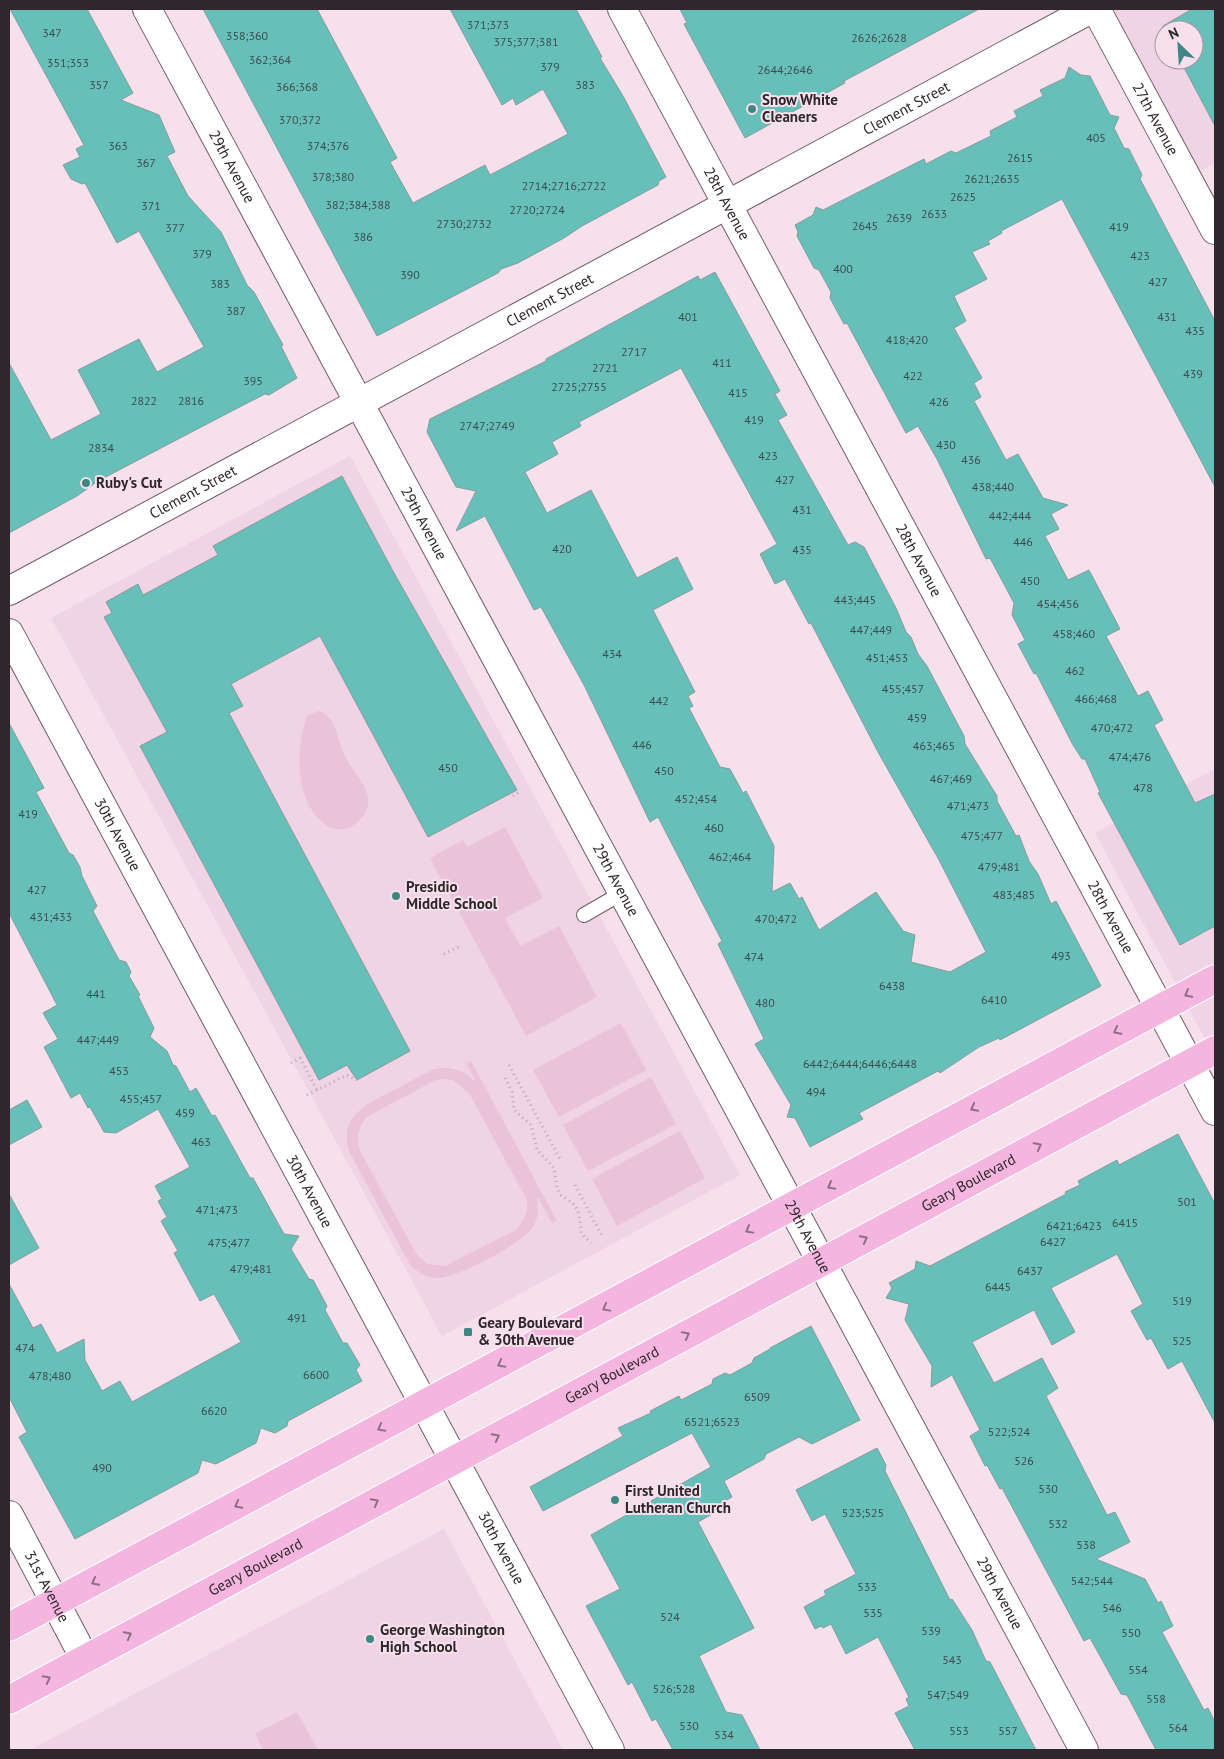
<svg xmlns="http://www.w3.org/2000/svg" width="1224" height="1759" font-family="'PT Sans',sans-serif">
<style>
.built{fill:#f0d3e4;fill-rule:evenodd}
.green{fill:#eac3da;fill-rule:evenodd}
.building{fill:#67bfba;stroke:#839d9b;fill-rule:evenodd}
.lines{fill:none;stroke-linecap:round;stroke-linejoin:round}
.lane-casing{stroke:#6f5c68;stroke-width:16}
.street-casing{stroke:#6f5c68;stroke-width:30}
.primary-casing{stroke:#fff;stroke-width:30}
.path{stroke:#b9a8b1;stroke-width:3;stroke-dasharray:1 4;stroke-linecap:butt}
.lane{stroke:#fff;stroke-width:14}
.street{stroke:#fff;stroke-width:28}
.primary{stroke:#f4b6df;stroke-width:28}
.oneway{stroke:#926e85}
.poi-dot{fill:#408783;stroke:#f6e0ec;stroke-width:2}
.labels{text-anchor:middle;stroke-width:4;stroke-linejoin:round;paint-order:stroke}
.number-label{font-size:12px;fill:#3d4d4f}
.poi-label{font-size:15px;font-weight:bold;fill:#2f272b;stroke:#f6e0ec;text-anchor:start}
.street-label{font-size:15px;fill:#2f272b;stroke:#f6e0ec}
</style>
<rect width="100%" height="100%" fill="#f6e0ec"/>
<g class="built">
<path d="M1096 9H1215V163L1187 178ZM1164 30H1194V60H1164Z"/>
<path d="M350 456 740 1175 442 1336 51 618Z"/>
<path d="M1215 769V1057L1095 833Z"/>
<path d="M444 1529 563 1750H30Z"/>
</g>
<g class="green">
<path d="M318 711C336 714 337 740 344 754 350 768 365 782 368 797 371 816 348 836 330 827 294 808 295 749 307 716Z"/>
<path d="M505 827 543 898 505 918 520 946 559 926 597 997 526 1036 430 858 463 840 467 847Z"/>
<path d="M621 1023 646 1070 559 1117 533 1070Z"/>
<path d="M471 1061 557 1221 552 1223 537 1196C538 1206 539 1216 534 1225 526 1242 457 1278 438 1278 426 1278 416 1272 409 1263L350 1153C338 1118 363 1106 390 1092 404 1085 418 1077 432 1070 450 1065 463 1070 476 1082L466 1063ZM444 1079 453 1080 469 1093 526 1198C529 1211 525 1220 516 1230L445 1266 427 1264 417 1255 360 1151C356 1137 358 1126 368 1116L436 1080Z"/>
<path d="M651 1077 676 1124 588 1171 563 1125Z"/>
<path d="M680 1131 705 1178 617 1226 592 1179Z"/>
<path d="M297 1712 318 1750H263L255 1734Z"/>
</g>
<g class="building">
<path d="M10 9H87L133 93 121 100 159 115 175 152 167 156 188 196 221 232 247 285 254 292 283 345 281 346 297 378 269 395 265 394 226 414 98 481 77 496 9 533V363L51 440 101 414 78 370 139 339 157 372 204 347 139 231 117 243 85 183 82 184 71 179 63 165 80 157 76 149 84 145Z"/>
<path d="M203 9H317L397 158 390 162 413 203 485 165 490 175 568 134 543 89 516 105 513 98 502 105 450 9H576L602 57 600 58 623 96 666 177 659 181 658 185 582 226 564 238 518 263 501 269 498 273 377 336Z"/>
<path d="M680 9H979L844 81 845 83 745 138 684 24 687 23Z"/>
<path d="M1192 9H1215V126L1180 60H1194V30H1164L1163 26Z"/>
<path d="M1069 67 1081 75 1090 76 1110 115 1119 117 1114 128 1124 148 1129 149 1142 175 1140 179 1149 196 1215 321V487L1062 199 1001 231 1002 233 988 241 990 244 972 252 987 279 954 296 966 321 954 328 982 378 974 383 981 397 974 401 1006 460 1018 454 1043 498 1068 505 1051 514 1059 529 1045 536 1068 580 1089 570 1120 629 1106 636 1138 696 1148 691 1163 720 1154 725 1195 803 1215 794V926L1180 945 1098 793 1100 792 1085 759H1082L1073 745 1036 673 1034 674 1018 644 1025 640 1012 615 1014 603 990 558 986 559 937 459 918 426 906 433 847 323 844 324 830 298 831 292 819 270 814 268 797 236 798 232 795 225 813 215 816 207 823 210 924 159 926 164 951 151 956 153 991 136 990 131 1017 117 1014 111 1043 96 1040 90 1065 78Z"/>
<path d="M715 272 780 391 775 394 787 415 778 420 848 545 855 542 864 547 896 608 906 632 911 637 918 654 927 666 964 736 965 744 997 796V801L1016 836 1019 835 1029 861 1038 874 1051 904 1056 901 1101 986 1000 1040 999 1038 979 1047 940 1073 938 1071 859 1113 863 1119 810 1147 795 1118 787 1117 791 1105 755 1044 764 1039 718 944 722 941 658 817 650 822 585 687 541 607 534 610 485 516 456 531 476 491 456 487 427 432 430 419 546 361V359L698 276 700 280ZM681 368 777 544 760 554 775 584 785 579 809 624 811 623 878 752 939 860 986 952 950 972 911 962 915 935 903 931 876 892 819 930 802 897 799 899 790 883 772 892 774 846 746 791 743 793 730 769 720 767 689 708 693 706 688 696 695 692 653 610 693 589 677 557 637 578 591 490 547 513 525 472 558 454 552 442 581 426 579 422Z"/>
<path d="M342 476 394 573 517 790 428 837 320 636 231 684 243 706 229 713 410 1051 357 1080 347 1065 319 1080 140 746 167 732 104 617 112 613 106 602 138 584 143 595 218 555 213 546Z"/>
<path d="M9 723 44 788 36 792 69 853 73 855 80 867 82 876 97 906 93 911 119 960 126 962 131 972 129 976 140 995 138 996 154 1028 150 1037 167 1051 173 1065 176 1066 190 1092 196 1088 212 1116 215 1115 250 1178H253L284 1234 299 1236 291 1249 309 1279 313 1280 327 1306 325 1310 343 1343H347L360 1365 356 1370 362 1381 288 1421 287 1426 275 1433 261 1428 256 1443 216 1464 202 1460 198 1473 75 1539 19 1437 27 1432 9 1397V1284L33 1328 41 1324 57 1353 84 1339 85 1360 102 1391 120 1381 132 1402 241 1342 214 1294 200 1301 174 1253 178 1251 161 1221 167 1217 158 1201 162 1199 155 1186 190 1167 158 1109 116 1133 104 1132 90 1107 88 1108 80 1093 71 1098 44 1047 58 1039 43 1013 57 1005 9 913Z"/>
<path d="M27 1100 42 1127 9 1145V1110Z"/>
<path d="M1178 1134 1215 1204V1423L1182 1361 1168 1369 1151 1338 1147 1340 1131 1311 1143 1304 1117 1254 1051 1288 1075 1332 1052 1345 1034 1310 972 1342 994 1383 1042 1358 1058 1388 1046 1396 1107 1515 1115 1512 1130 1542 1096 1559 1145 1579 1158 1603 1161 1601 1173 1626 1162 1632 1204 1710 1208 1708 1215 1722V1750H1156L1127 1695 1121 1694 1090 1638 1084 1641 1002 1488 1000 1489 987 1465 985 1466 970 1436 980 1430 952 1375 931 1387 932 1366 905 1320 909 1304 886 1298 892 1288 889 1283 915 1269 916 1261 930 1266 1066 1194 1065 1192 1080 1185 1078 1181 1117 1160 1119 1165Z"/>
<path d="M9 1194 39 1248 9 1265Z"/>
<path d="M811 1326 860 1420 812 1444 799 1437 766 1454 764 1459 724 1481 732 1497 721 1503 723 1508 698 1522 754 1628 699 1656 726 1712 742 1715 760 1750H673L656 1719 652 1721 632 1682 628 1685 586 1606 620 1589 591 1535 711 1467 692 1433 543 1511 530 1487 623 1436 618 1428 651 1413 650 1411 679 1396 681 1400 712 1384 713 1379 725 1373 730 1375 752 1363 754 1358 770 1349V1348Z"/>
<path d="M877 1448 886 1465 885 1471 950 1600 952 1599 972 1630 986 1661 990 1662 1036 1750H915L895 1713 909 1706 906 1699 909 1697 878 1637 846 1654 831 1624 823 1628 821 1626 815 1629 804 1607 826 1595 824 1591 856 1574 825 1514 812 1521 796 1490Z"/>
</g>
<g class="lines">
<defs>
<path id="lane" d="M584 915 622 893"/>
<g id="street">
<path id="s1" d="M147 9 1084 1750"/>
<path id="s2" d="M622 9 1215 1111"/>
<path id="s3" d="M1096 9 1215 230"/>
<path id="s4" d="M9 591 1091 9"/>
<path id="s5" d="M9 633 610 1750"/>
<path id="s6" d="M9 1515 85 1659"/>
</g>
<g id="primary">
<path d="M9 1627 1215 979"/>
<path id="s7" d="M9 1700 1215 1050"/>
</g>
</defs>
<use href="#lane" class="lane-casing"/>
<use href="#street" class="street-casing"/>
<use href="#primary" class="primary-casing"/>
<g class="path">
<path d="M513 796 521 791"/>
<path d="M444 954 461 946"/>
<path d="M291 1063 300 1058 317 1090"/>
<path d="M509 1065 560 1159"/>
<path d="M505 1078 512 1092 514 1110 531 1125 537 1150 554 1168 557 1188 561 1195 575 1205 579 1214 581 1233 591 1243"/>
<path d="M307 1095 347 1075 357 1080"/>
<path d="M575 1185 602 1236"/>
</g>
<use href="#lane" class="lane"/>
<use href="#street" class="street"/>
<use href="#primary" class="primary"/>
</g>
<defs><path id="oneway-chevron" d="M-2-3.5L2.5 0L-2 3.5" fill="none" stroke-width="1.6" stroke-linecap="round" stroke-linejoin="round" transform="scale(1.25)"/></defs>
<g class="oneway">
<use href="#oneway-chevron" transform="translate(1188 994) rotate(152)"/>
<use href="#oneway-chevron" transform="translate(1117 1031) rotate(152)"/>
<use href="#oneway-chevron" transform="translate(974 1108) rotate(152)"/>
<use href="#oneway-chevron" transform="translate(1038 1146) rotate(-28)"/>
<use href="#oneway-chevron" transform="translate(831 1186) rotate(152)"/>
<use href="#oneway-chevron" transform="translate(749 1230) rotate(151)"/>
<use href="#oneway-chevron" transform="translate(864 1239) rotate(-28)"/>
<use href="#oneway-chevron" transform="translate(606 1308) rotate(151)"/>
<use href="#oneway-chevron" transform="translate(686 1335) rotate(-28)"/>
<use href="#oneway-chevron" transform="translate(501 1364) rotate(152)"/>
<use href="#oneway-chevron" transform="translate(381 1428) rotate(152)"/>
<use href="#oneway-chevron" transform="translate(496 1437) rotate(-28)"/>
<use href="#oneway-chevron" transform="translate(375 1502) rotate(-28)"/>
<use href="#oneway-chevron" transform="translate(238 1505) rotate(152)"/>
<use href="#oneway-chevron" transform="translate(95 1582) rotate(152)"/>
<use href="#oneway-chevron" transform="translate(128 1635) rotate(-28)"/>
<use href="#oneway-chevron" transform="translate(47 1679) rotate(-28)"/>
</g>
<g class="poi-dot">
<circle cx="752" cy="109" r="5"/>
<circle cx="86" cy="483" r="5"/>
<circle cx="396" cy="896" r="5"/>
<rect x="463" y="1327" width="10" height="10" rx="2.5"/>
<circle cx="615" cy="1500" r="5"/>
<circle cx="370" cy="1639" r="5"/>
</g>
<g class="labels">
<g class="number-label">
<text x="488" y="29">371;373</text>
<text x="52" y="37">347</text>
<text x="247" y="40">358;360</text>
<text x="879" y="42">2626;2628</text>
<text x="526" y="46">375;377;381</text>
<text x="270" y="64">362;364</text>
<text x="68" y="67">351;353</text>
<text x="550" y="71">379</text>
<text x="785" y="74">2644;2646</text>
<text x="99" y="89">357</text>
<text x="585" y="89">383</text>
<text x="297" y="91">366;368</text>
<text x="300" y="124">370;372</text>
<text x="1096" y="142">405</text>
<text x="118" y="150">363</text>
<text x="328" y="150">374;376</text>
<text x="1020" y="162">2615</text>
<text x="146" y="167">367</text>
<text x="333" y="181">378;380</text>
<text x="992" y="183">2621;2635</text>
<text x="564" y="190">2714;2716;2722</text>
<text x="963" y="201">2625</text>
<text x="358" y="209">382;384;388</text>
<text x="151" y="210">371</text>
<text x="537" y="214">2720;2724</text>
<text x="934" y="218">2633</text>
<text x="899" y="222">2639</text>
<text x="464" y="228">2730;2732</text>
<text x="865" y="230">2645</text>
<text x="1119" y="231">419</text>
<text x="175" y="232">377</text>
<text x="363" y="241">386</text>
<text x="202" y="258">379</text>
<text x="1140" y="260">423</text>
<text x="843" y="273">400</text>
<text x="410" y="279">390</text>
<text x="1158" y="286">427</text>
<text x="220" y="288">383</text>
<text x="236" y="315">387</text>
<text x="688" y="321">401</text>
<text x="1167" y="321">431</text>
<text x="1195" y="335">435</text>
<text x="907" y="344">418;420</text>
<text x="634" y="356">2717</text>
<text x="722" y="367">411</text>
<text x="605" y="372">2721</text>
<text x="1193" y="378">439</text>
<text x="913" y="380">422</text>
<text x="253" y="385">395</text>
<text x="579" y="391">2725;2755</text>
<text x="738" y="397">415</text>
<text x="144" y="405">2822</text>
<text x="191" y="405">2816</text>
<text x="939" y="406">426</text>
<text x="754" y="424">419</text>
<text x="487" y="430">2747;2749</text>
<text x="946" y="449">430</text>
<text x="101" y="452">2834</text>
<text x="768" y="460">423</text>
<text x="971" y="464">436</text>
<text x="785" y="484">427</text>
<text x="993" y="491">438;440</text>
<text x="802" y="514">431</text>
<text x="1010" y="520">442;444</text>
<text x="1023" y="546">446</text>
<text x="562" y="553">420</text>
<text x="802" y="554">435</text>
<text x="1030" y="585">450</text>
<text x="855" y="604">443;445</text>
<text x="1058" y="608">454;456</text>
<text x="871" y="634">447;449</text>
<text x="1074" y="638">458;460</text>
<text x="612" y="658">434</text>
<text x="887" y="662">451;453</text>
<text x="1075" y="675">462</text>
<text x="903" y="693">455;457</text>
<text x="1096" y="703">466;468</text>
<text x="659" y="705">442</text>
<text x="917" y="722">459</text>
<text x="1112" y="732">470;472</text>
<text x="642" y="749">446</text>
<text x="934" y="750">463;465</text>
<text x="1130" y="761">474;476</text>
<text x="448" y="772">450</text>
<text x="664" y="775">450</text>
<text x="951" y="783">467;469</text>
<text x="1143" y="792">478</text>
<text x="696" y="803">452;454</text>
<text x="968" y="810">471;473</text>
<text x="28" y="818">419</text>
<text x="714" y="832">460</text>
<text x="982" y="840">475;477</text>
<text x="730" y="861">462;464</text>
<text x="999" y="871">479;481</text>
<text x="37" y="894">427</text>
<text x="1014" y="899">483;485</text>
<text x="51" y="921">431;433</text>
<text x="776" y="923">470;472</text>
<text x="1061" y="960">493</text>
<text x="754" y="961">474</text>
<text x="892" y="990">6438</text>
<text x="96" y="998">441</text>
<text x="994" y="1004">6410</text>
<text x="765" y="1007">480</text>
<text x="98" y="1044">447;449</text>
<text x="860" y="1068">6442;6444;6446;6448</text>
<text x="119" y="1075">453</text>
<text x="816" y="1096">494</text>
<text x="141" y="1103">455;457</text>
<text x="185" y="1117">459</text>
<text x="201" y="1146">463</text>
<text x="1187" y="1206">501</text>
<text x="217" y="1214">471;473</text>
<text x="1125" y="1227">6415</text>
<text x="1074" y="1230">6421;6423</text>
<text x="1053" y="1246">6427</text>
<text x="229" y="1247">475;477</text>
<text x="251" y="1273">479;481</text>
<text x="1030" y="1275">6437</text>
<text x="998" y="1291">6445</text>
<text x="1182" y="1305">519</text>
<text x="297" y="1322">491</text>
<text x="1182" y="1345">525</text>
<text x="25" y="1352">474</text>
<text x="316" y="1379">6600</text>
<text x="50" y="1380">478;480</text>
<text x="757" y="1401">6509</text>
<text x="214" y="1415">6620</text>
<text x="712" y="1426">6521;6523</text>
<text x="1009" y="1436">522;524</text>
<text x="1024" y="1465">526</text>
<text x="102" y="1472">490</text>
<text x="1048" y="1493">530</text>
<text x="863" y="1517">523;525</text>
<text x="1058" y="1528">532</text>
<text x="1086" y="1549">538</text>
<text x="1092" y="1585">542;544</text>
<text x="867" y="1591">533</text>
<text x="1112" y="1612">546</text>
<text x="873" y="1617">535</text>
<text x="670" y="1621">524</text>
<text x="931" y="1635">539</text>
<text x="1131" y="1637">550</text>
<text x="952" y="1664">543</text>
<text x="1138" y="1674">554</text>
<text x="674" y="1693">526;528</text>
<text x="948" y="1699">547;549</text>
<text x="1156" y="1703">558</text>
<text x="689" y="1730">530</text>
<text x="1178" y="1732">564</text>
<text x="959" y="1735">553</text>
<text x="1008" y="1735">557</text>
<text x="724" y="1739">534</text>
</g>
<g class="poi-label">
<text x="762" y="105">Snow White<tspan x="762" dy="17">Cleaners</tspan></text>
<text x="96" y="488">Ruby's Cut</text>
<text x="406" y="892">Presidio<tspan x="406" dy="17">Middle School</tspan></text>
<text x="478" y="1328">Geary Boulevard<tspan x="478" dy="17">&amp; 30th Avenue</tspan></text>
<text x="625" y="1496">First United<tspan x="625" dy="17">Lutheran Church</tspan></text>
<text x="380" y="1635">George Washington<tspan x="380" dy="17">High School</tspan></text>
</g>
<g class="street-label">
<text dy="5" stroke="none"><textPath href="#s4" startOffset="1019">Clement Street</textPath></text>
<text dy="5" stroke="none"><textPath href="#s3" startOffset="125">27th Avenue</textPath></text>
<text dy="5" stroke="none"><textPath href="#s1" startOffset="179">29th Avenue</textPath></text>
<text dy="5" stroke="none"><textPath href="#s2" startOffset="221">28th Avenue</textPath></text>
<text dy="5" stroke="none"><textPath href="#s4" startOffset="614">Clement Street</textPath></text>
<text dy="5" stroke="none"><textPath href="#s4" startOffset="209">Clement Street</textPath></text>
<text dy="5" stroke="none"><textPath href="#s1" startOffset="584">29th Avenue</textPath></text>
<text dy="5" stroke="none"><textPath href="#s2" startOffset="626">28th Avenue</textPath></text>
<text dy="5" stroke="none"><textPath href="#s5" startOffset="229">30th Avenue</textPath></text>
<text dy="5" stroke="none"><textPath href="#s1" startOffset="989">29th Avenue</textPath></text>
<text dy="5" stroke="none"><textPath href="#s2" startOffset="1031">28th Avenue</textPath></text>
<text dy="5" stroke="none"><textPath href="#s7" startOffset="1090">Geary Boulevard</textPath></text>
<text dy="5" stroke="none"><textPath href="#s5" startOffset="634">30th Avenue</textPath></text>
<text dy="5" stroke="none"><textPath href="#s1" startOffset="1394">29th Avenue</textPath></text>
<text dy="5" stroke="none"><textPath href="#s7" startOffset="685">Geary Boulevard</textPath></text>
<text dy="5" stroke="none"><textPath href="#s5" startOffset="1039">30th Avenue</textPath></text>
<text dy="5" stroke="none"><textPath href="#s7" startOffset="280">Geary Boulevard</textPath></text>
<text dy="5" stroke="none"><textPath href="#s6" startOffset="81">31st Avenue</textPath></text>
<text dy="5" stroke="none"><textPath href="#s1" startOffset="1799">29th Avenue</textPath></text>
</g>
</g>
<rect width="1224" height="1759" fill="none" stroke="#2f272b" stroke-width="20"/>
<g transform="translate(1179 45) rotate(335)"><circle r="24" fill="#f6e0ec" stroke="#a6969f"/>
<path d="M0-4L9 19L0 12L-9 19Z" fill="#408783"/>
<text y="-8" font-size="14" font-weight="bold" text-anchor="middle" fill="#2f272b">N</text>
</g>
</svg>
